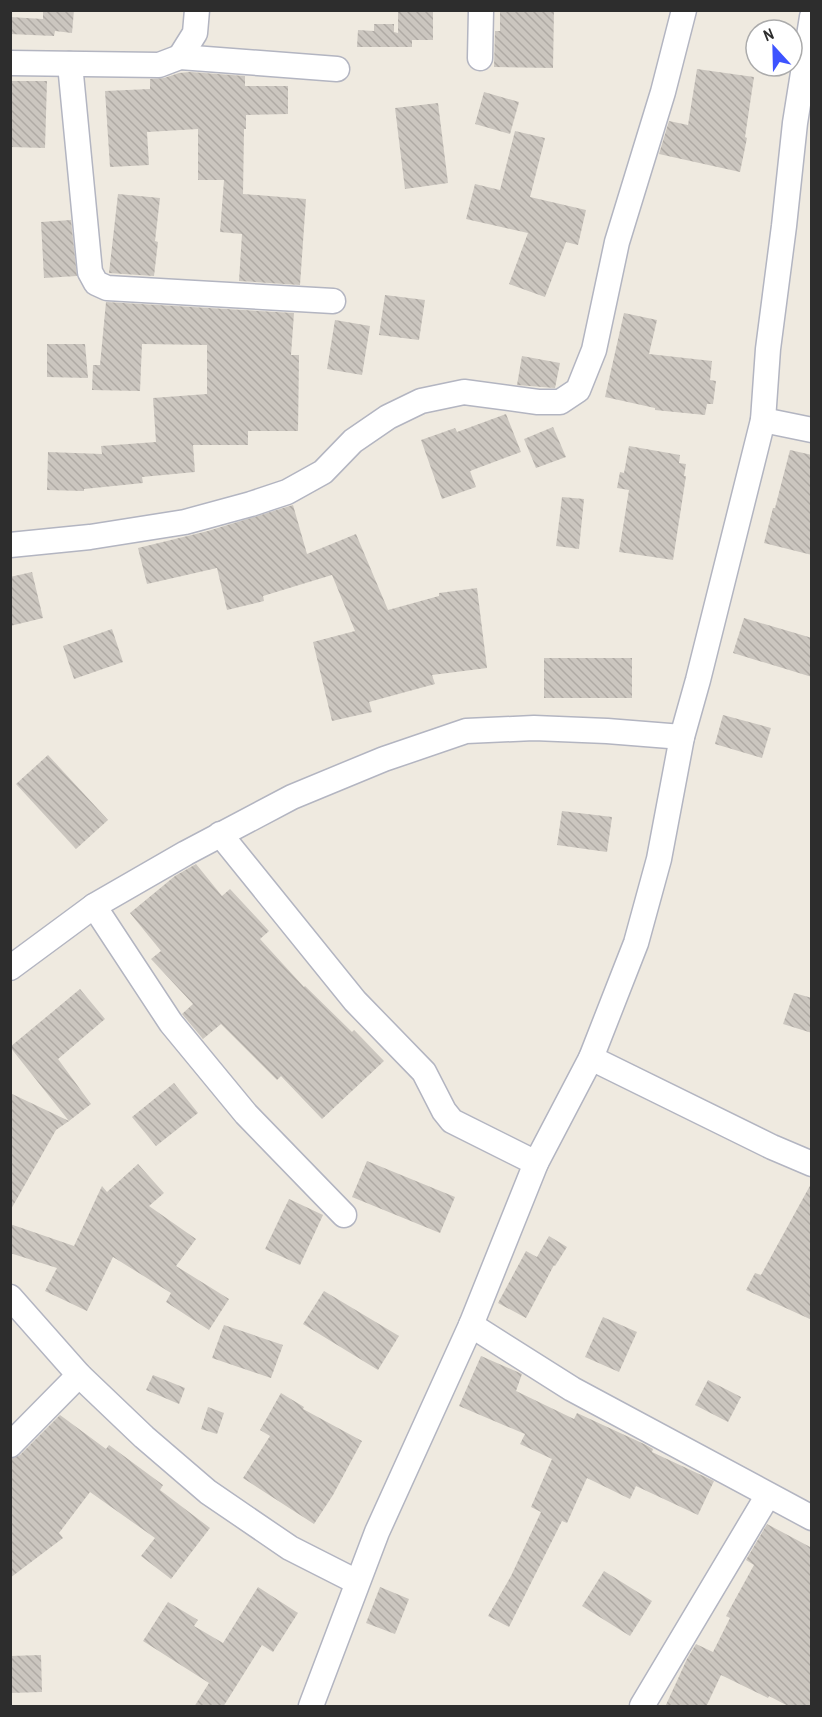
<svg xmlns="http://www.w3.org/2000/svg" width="822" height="1717" font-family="'Archivo Narrow',sans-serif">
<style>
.building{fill:url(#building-back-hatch)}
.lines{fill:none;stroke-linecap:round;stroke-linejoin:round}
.street-casing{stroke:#b3b5c1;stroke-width:27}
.street{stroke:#fff;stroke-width:24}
</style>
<defs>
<pattern id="building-back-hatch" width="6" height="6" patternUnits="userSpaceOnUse" patternTransform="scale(1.5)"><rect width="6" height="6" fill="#cbc6bf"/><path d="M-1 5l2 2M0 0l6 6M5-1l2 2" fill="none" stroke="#afaaa4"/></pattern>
</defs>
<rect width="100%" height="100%" fill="#efeae0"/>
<g class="building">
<path d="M43 10H74L72 33 55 31 54 36 10 34V17L43 19Z"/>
<path d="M398 10H433V40H412V47H357L358 30 374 31V24H394V32L398 33Z"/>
<path d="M554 10 553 68 494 67 495 31H500V11Z"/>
<path d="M697 69 754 77 745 137 747 138 740 172 659 154 669 121 688 125Z"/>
<path d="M190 72 245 76V86H288V114L246 115V129H244L243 194 306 199 300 285 239 281 242 234 220 232 224 180H198V129L147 132 149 165 110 167 105 91 150 89V79L164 78 179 73Z"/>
<path d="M12 81H47L45 148 11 147Z"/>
<path d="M484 92 519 102 510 134 475 124Z"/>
<path d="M438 103 448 183 405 189 395 108Z"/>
<path d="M515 131 545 138 530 197 586 210 578 245 566 242 545 297 509 284 528 233 466 219 475 184 500 190Z"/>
<path d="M118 194 160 198 155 241 158 242 154 276 109 273Z"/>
<path d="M71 220 77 276 44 278 41 222Z"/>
<path d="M385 295 425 300 419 340 379 335Z"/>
<path d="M106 302 294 313 291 355H299L298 431H248V445H193L195 472 142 477 143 483 84 489V491L47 490 48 452 102 454 101 446 156 442 153 398 207 394V345L142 344 140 391 92 390 93 365H100Z"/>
<path d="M624 313 657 320 649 354 712 361 710 380 716 381 713 404H707L705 415 655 410V408L605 397Z"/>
<path d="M335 320 370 326 362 375 327 369Z"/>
<path d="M47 344H85L88 378 47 377Z"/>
<path d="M522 356 560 363 555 388 517 385Z"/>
<path d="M506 414 521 452 470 471 476 487 442 499 421 440 455 428 457 432Z"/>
<path d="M553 427 566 457 536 468 524 439Z"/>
<path d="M629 446 680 455 679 463 686 464 684 476H686L673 560 619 552 629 490 617 488 620 472 624 473Z"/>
<path d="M790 450 812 455V555L764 543 773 508H775Z"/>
<path d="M562 497 584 499 579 549 556 546Z"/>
<path d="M293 505 307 554 356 534 388 610 439 596V593L477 588 487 668 432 675 435 684 369 702 372 712 332 721 313 642 355 631 332 575 263 596 264 601 227 610 217 568 147 584 138 548 208 531Z"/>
<path d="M32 572 43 618 10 626V577Z"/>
<path d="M744 618 812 638V677L733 653Z"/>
<path d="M112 629 123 662 74 679 63 646Z"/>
<rect x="544" y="658" width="88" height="40"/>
<path d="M723 715 771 728 762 758 715 744Z"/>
<path d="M48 755 108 820 76 849 16 784Z"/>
<path d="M562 811 612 817 607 852 557 845Z"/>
<path d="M196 864 222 896 230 889 269 931 260 939 304 987 305 986 352 1032 354 1030 384 1061 322 1119 281 1076 277 1080 221 1024 203 1039 182 1014 193 1004 151 959 161 951 130 913 175 876Z"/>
<path d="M80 989 105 1019 58 1059 91 1104 69 1121 10 1047Z"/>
<path d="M794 993 812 998V1033L783 1024Z"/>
<path d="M174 1083 198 1113 156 1146 132 1117Z"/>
<path d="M10 1093 69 1121 56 1130 10 1211Z"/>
<path d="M367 1161 455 1197 440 1233 352 1197Z"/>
<path d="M138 1164 164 1193 149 1206 196 1239 176 1266 229 1299 209 1330 166 1302 171 1293 113 1257 87 1311 45 1291 57 1268 10 1253V1224L74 1246 102 1186 107 1192Z"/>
<path d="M812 1182V1320L746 1290 755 1273 761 1275Z"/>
<path d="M289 1199 323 1215 300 1265 265 1249Z"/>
<path d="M549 1236 567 1247 555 1266 554 1265 526 1318 498 1303 526 1251 537 1257Z"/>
<path d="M324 1291 399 1336 378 1370 303 1324Z"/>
<path d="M603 1317 637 1332 619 1372 585 1357Z"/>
<path d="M224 1325 283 1345 271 1378 212 1358Z"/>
<path d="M481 1356 522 1374 516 1391 574 1419 577 1413 644 1444 653 1449 652 1452 714 1481 698 1515 636 1486 630 1499 587 1478 567 1523 562 1521 509 1627 488 1616 511 1576 541 1512 531 1507 552 1459 520 1444 525 1434 459 1406Z"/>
<path d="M153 1375 185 1388 179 1404 146 1390Z"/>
<path d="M708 1380 741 1397 728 1422 695 1405Z"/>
<path d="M281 1393 304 1407 303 1409 362 1441 333 1495 314 1524 243 1478 270 1436 260 1430Z"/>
<path d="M208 1407 224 1413 217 1434 201 1429Z"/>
<path d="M60 1415 106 1449 109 1445 163 1485 160 1490 210 1528 171 1579 141 1556 155 1538 90 1492 59 1533 63 1538 10 1578V1459L20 1455Z"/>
<path d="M767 1524 812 1548V1707H790L769 1696 768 1698 721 1675 706 1707H665L687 1659 696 1644 713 1652 730 1618 726 1616 754 1565 746 1560Z"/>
<path d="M604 1571 652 1601 630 1636 582 1606Z"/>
<path d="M258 1587 298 1613 273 1652 262 1645 223 1707H194L209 1683 143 1641 168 1602 198 1620 194 1626 223 1643Z"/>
<path d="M380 1587 409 1599 395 1634 366 1623Z"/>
<path d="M41 1655 42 1692 10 1693V1656Z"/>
</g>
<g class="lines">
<defs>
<g id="street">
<path d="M180 57 195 33 197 10"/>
<path d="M480 58 481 10"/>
<path d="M10 63 159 65 180 57 337 69"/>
<path d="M70 64 90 272 96 283 107 288 333 301"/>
<path d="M763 420 812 430"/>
<path d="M10 545 90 537 185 522 251 504 287 492 323 472 353 441 388 417 421 401 464 392 538 402H560L578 390 594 350 617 242 663 92 684 10"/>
<path d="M220 834 355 1001 424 1072 444 1111 452 1121 536 1163"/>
<path d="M94 906 171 1023 246 1114 344 1215"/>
<path d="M10 968 94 906 186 853 292 797 384 759 466 731 534 728 607 731 682 737"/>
<path d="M591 1058 772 1147 812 1164"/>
<path d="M10 1297 79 1375 144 1437 208 1492 290 1548 357 1582"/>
<path d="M471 1325 572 1389 812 1518"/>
<path d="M10 1445 79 1375"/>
<path d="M311 1706 377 1532 471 1325 536 1163 591 1058 636 943 659 859 682 737 698 680 763 420 768 349 784 226 795 123 812 17"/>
<path d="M642 1706 768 1495"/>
</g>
</defs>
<use href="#street" class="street-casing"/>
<use href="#street" class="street"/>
</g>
<rect width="822" height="1717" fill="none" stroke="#2d2d2d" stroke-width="24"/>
<g transform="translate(774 48) rotate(338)"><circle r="28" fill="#ffffff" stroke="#ababab" stroke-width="1.5"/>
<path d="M0-4.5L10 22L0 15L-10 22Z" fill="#3d53ff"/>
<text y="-9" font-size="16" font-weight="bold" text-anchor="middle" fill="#2d2d2d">N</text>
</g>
</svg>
